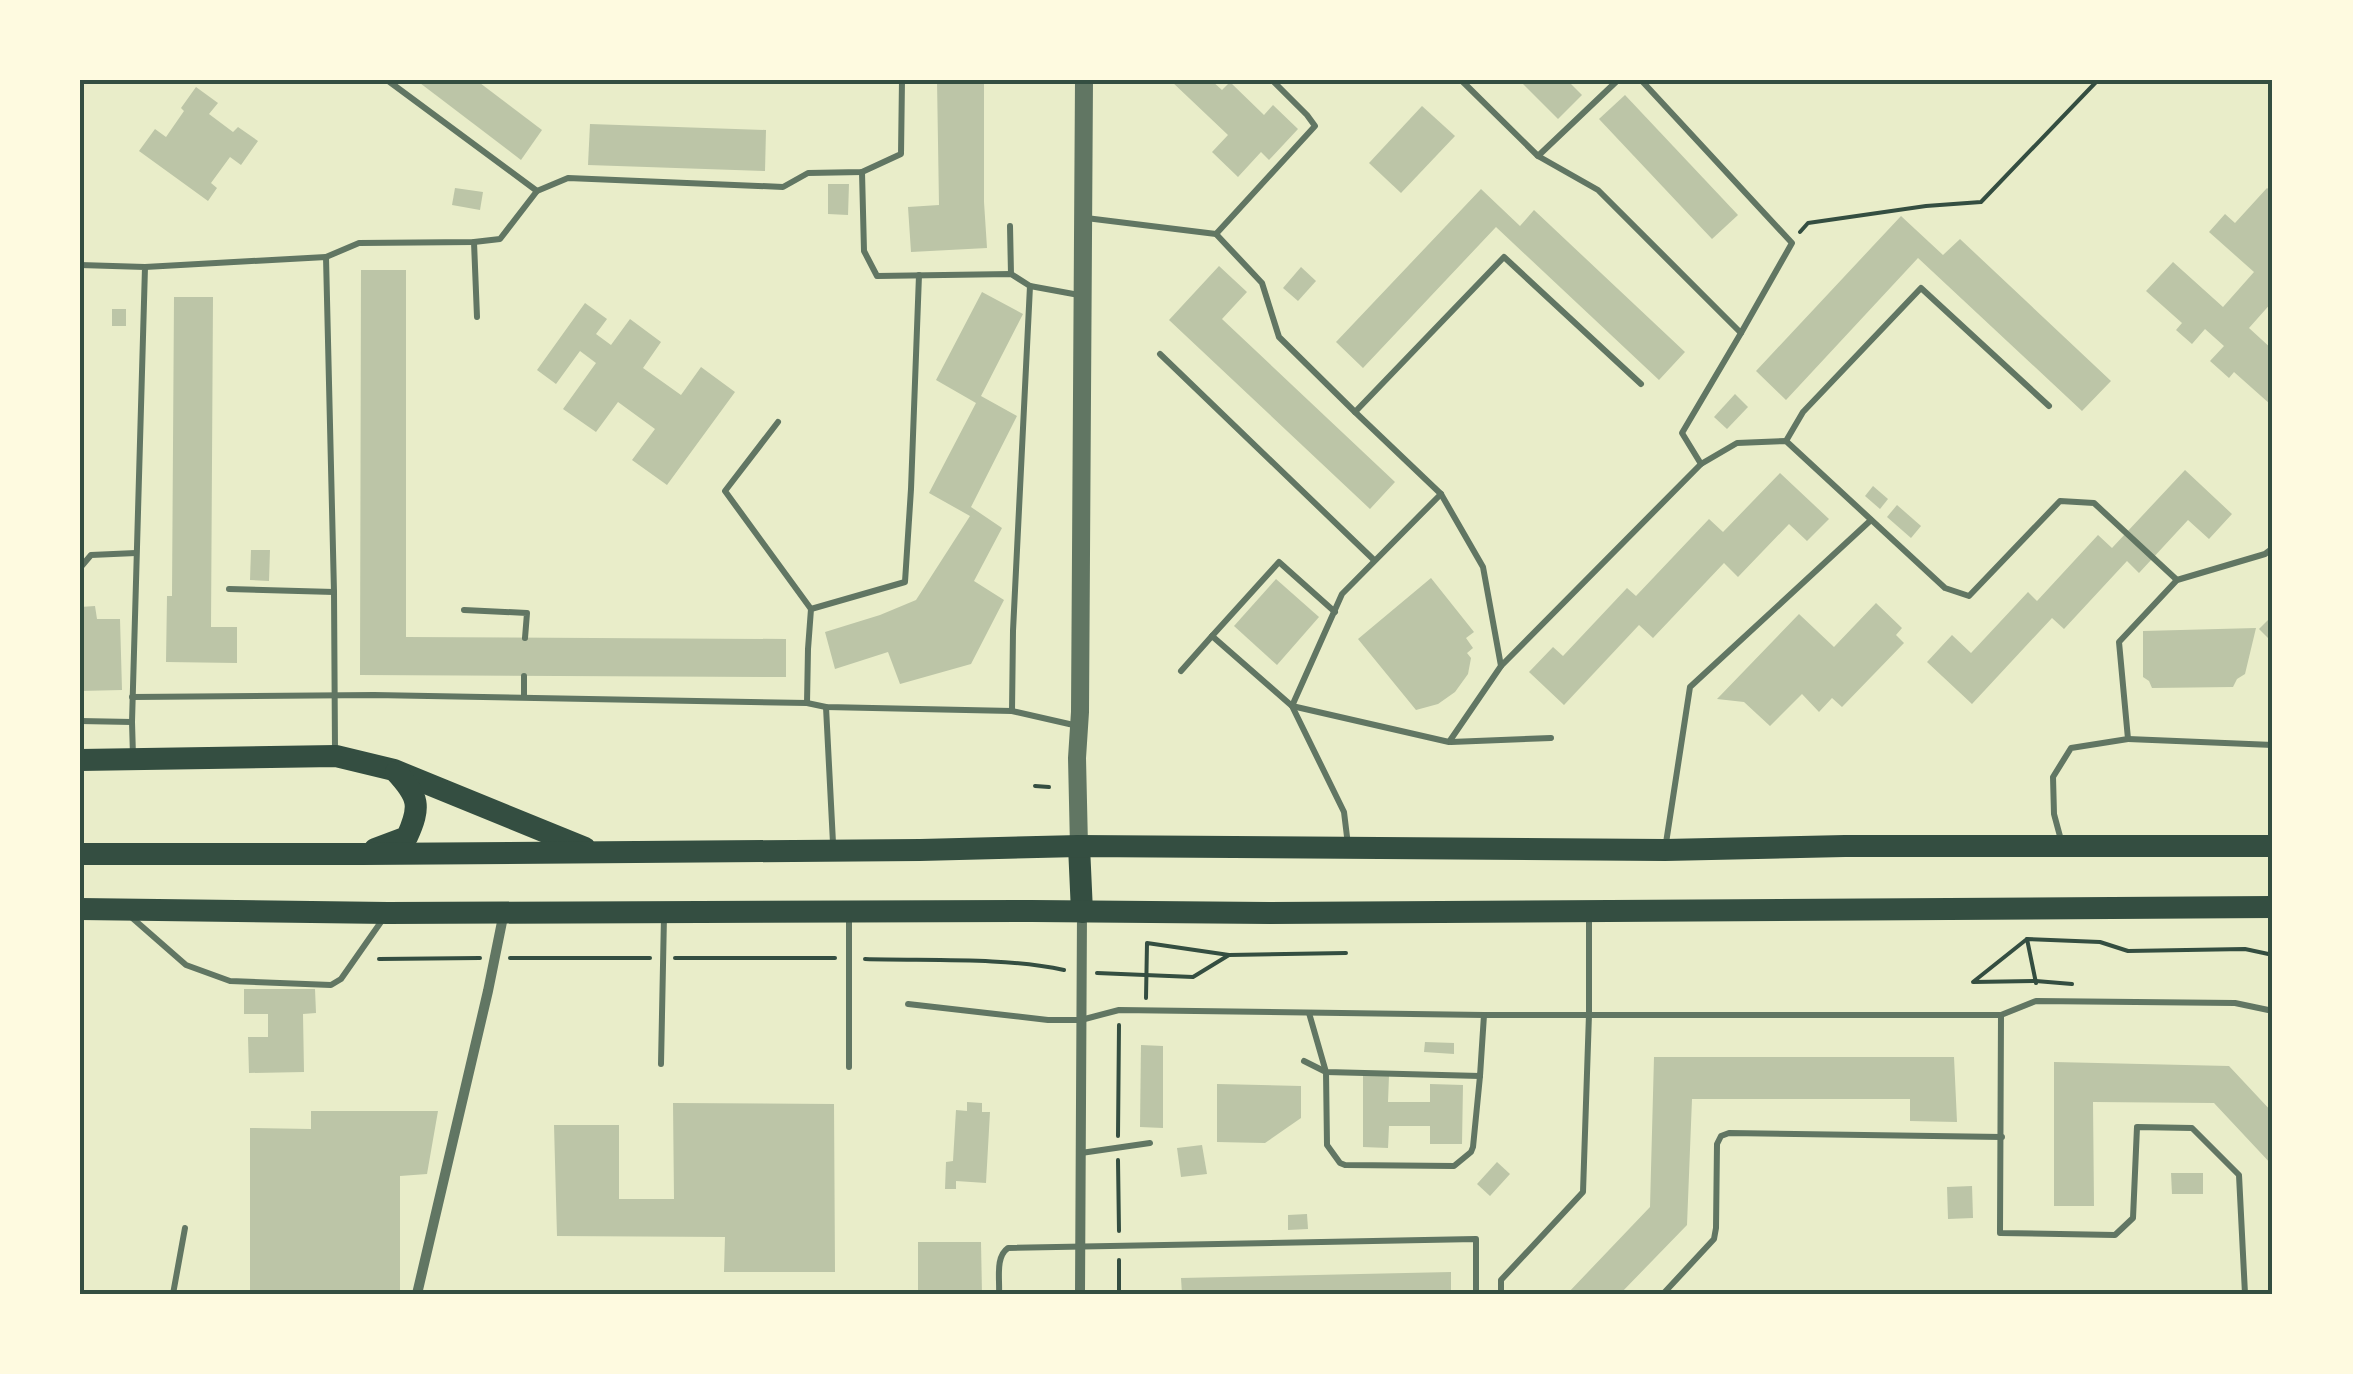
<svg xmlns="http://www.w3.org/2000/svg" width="2353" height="1374" font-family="'DM Sans',sans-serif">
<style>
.building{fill:#bcc5a7}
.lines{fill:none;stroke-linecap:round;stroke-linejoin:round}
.path{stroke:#344e41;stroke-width:4}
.service{stroke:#617663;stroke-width:6}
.minor{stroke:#617663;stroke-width:10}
.tertiary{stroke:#617663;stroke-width:18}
.primary{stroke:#344e41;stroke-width:22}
.neatline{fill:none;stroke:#344e41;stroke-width:4}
</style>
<rect width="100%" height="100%" fill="#e9edc9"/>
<g class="building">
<path d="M416 80H476L542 130 521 160Z"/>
<path d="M937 80H984V202L987 248 911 252 908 207 939 205Z"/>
<path d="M1170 80H1211L1222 90 1230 82 1264 115 1273 105 1298 129 1269 160 1261 152 1238 177 1212 152 1228 135Z"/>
<path d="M1519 80H1567L1582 95 1558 119Z"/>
<path d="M196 87 218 103 209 114 233 132 238 127 258 141 241 165 230 157 211 183 217 188 208 201 139 151 155 129 166 137 184 111 181 108Z"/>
<path d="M1625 95 1738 215 1712 239 1599 119Z"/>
<path d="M1422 106 1455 136 1401 193 1369 163Z"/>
<path d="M590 124 766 130 765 171 588 165Z"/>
<path d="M828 184H849L848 215 828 214Z"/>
<path d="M455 188 483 192 480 210 452 205Z"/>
<path d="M2267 188 2273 193V301L2249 328 2273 350V401L2270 404 2234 372 2229 378 2210 361 2224 346 2205 329 2192 344 2176 330 2182 323 2146 291 2173 262 2223 307 2254 272 2209 232 2225 214 2235 223Z"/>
<path d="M1481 189 1520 226 1534 210 1685 352 1659 380 1496 227 1363 368 1336 342Z"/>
<path d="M1901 216 1943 255 1960 239 2111 381 2082 411 1918 258 1786 400 1756 371Z"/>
<path d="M1219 266 1247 292 1222 319 1395 482 1370 509 1169 320Z"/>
<path d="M1301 267 1316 281 1298 301 1283 288Z"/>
<path d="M361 270H406V637L786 639V677L360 675Z"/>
<path d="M982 292 1023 314 981 396 1017 416 971 507 1002 528 974 581 1004 600 971 664 900 684 888 652 835 669 825 632 880 615 916 600 970 516 929 493 976 403 936 380Z"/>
<path d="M174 297H213L211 627H237V663L166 662 167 596H172Z"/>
<path d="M585 303 607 319 596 334 611 345 630 319 661 342 643 368 681 395 701 367 735 392 667 485 632 460 655 429 618 402 596 432 563 409 596 363 580 351 556 384 537 370Z"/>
<rect x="112" y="309" width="14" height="17"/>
<path d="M1735 394 1748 407 1727 429 1714 417Z"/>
<path d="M2185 470 2232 514 2209 539 2188 520 2139 573 2127 561 2064 629 2052 618 1972 704 1927 662 1952 635 1971 653 2028 592 2037 601 2098 535 2112 548Z"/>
<path d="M1780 473 1829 519 1807 541 1789 524 1738 577 1724 563 1653 638 1639 625 1564 705 1529 672 1553 647 1563 656 1627 588 1636 596 1709 519 1723 532Z"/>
<path d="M1873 486 1888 499 1880 509 1865 496Z"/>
<path d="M1897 505 1921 526 1911 538 1887 517Z"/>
<path d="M251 550H270L269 581 250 580Z"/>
<path d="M1431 578 1474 632 1466 638 1473 648 1467 653 1471 658 1468 674 1455 692 1438 704 1416 710 1358 639Z"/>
<path d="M1276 579 1319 617 1277 665 1234 626Z"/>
<path d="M1876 603 1902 628 1896 635 1904 643 1842 707 1832 698 1819 712 1802 694 1770 726 1744 702 1717 699 1799 614 1834 647Z"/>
<path d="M95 606 97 619H120L122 690 80 691V607Z"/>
<path d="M2273 615V643L2259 629Z"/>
<path d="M2256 628 2245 674 2237 679 2233 687 2152 688 2149 681 2143 677V631Z"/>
<path d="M244 989H315L316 1013 303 1014 304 1072 249 1073 248 1037H268V1014H244Z"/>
<path d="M1425 1042 1454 1043V1054L1424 1052Z"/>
<path d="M1141 1045 1163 1046V1128L1140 1127Z"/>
<path d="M1654 1057H1954L1957 1122 1910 1121V1099H1692L1687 1225 1620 1294H1567L1650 1207Z"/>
<path d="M2054 1062 2229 1066 2273 1113V1166L2214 1103 2093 1102 2094 1206H2054Z"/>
<path d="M1363 1075 1389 1076 1388 1102H1430V1084L1463 1085 1462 1144H1430V1126H1389L1388 1148 1363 1147Z"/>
<path d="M1217 1084 1301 1086V1118L1265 1143 1217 1142Z"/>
<path d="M967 1102 982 1103V1112H990L986 1183 956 1181V1189H945L946 1162 953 1161 956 1110 967 1111Z"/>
<path d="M673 1103 834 1104 835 1272H724L725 1237 557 1236 554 1125H619V1199H674Z"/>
<path d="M311 1111H438L427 1174 400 1176V1290H364L365 1294H250V1128L311 1129Z"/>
<path d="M1202 1145 1207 1174 1181 1177 1177 1148Z"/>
<path d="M1497 1162 1510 1174 1490 1196 1477 1184Z"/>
<path d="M2171 1173H2203V1194H2172Z"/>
<path d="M1972 1186 1973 1218 1948 1219 1947 1187Z"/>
<path d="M1307 1214 1308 1229 1288 1230V1215Z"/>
<path d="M918 1242H981L982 1294H918Z"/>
<path d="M1451 1272V1294H1182L1181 1278Z"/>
</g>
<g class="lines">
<g class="path">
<path d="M1800 232 1808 223 1926 206 1981 202 2098 80"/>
<path d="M1035 786 1049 787"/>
<path d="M2027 939 2036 983"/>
<path d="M510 958H650"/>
<path d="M675 958H835"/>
<path d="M379 959 480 958"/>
<path d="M865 959C928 961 1003 957 1064 970"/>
<path d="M1097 973 1193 977 1229 955"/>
<path d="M2072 984 2036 981 1973 982 2027 939 2100 942 2128 951 2245 949 2273 955"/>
<path d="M1146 998 1147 943 1229 955 1346 953"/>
<path d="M1118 1136 1119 1025"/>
<path d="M1118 1160 1119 1231"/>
<path d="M1119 1294V1260"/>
</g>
<g class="service">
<path d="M387 80 537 191"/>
<path d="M1461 80 1538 156 1598 190 1741 333 1792 243 1641 80"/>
<path d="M1538 156 1618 80"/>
<path d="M862 172 864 251 877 276 1011 274 1030 286 1079 295"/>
<path d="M1086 218 1216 234 1262 283 1279 337 1355 412 1504 257 1641 384"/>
<path d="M1010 226 1011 274"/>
<path d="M1216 234 1315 126 1307 115 1272 80"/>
<path d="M474 242 477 317"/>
<path d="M326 257 359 243 474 242 500 239 537 191 568 178 783 187 808 173 862 172 901 154 902 80"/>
<path d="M80 265 145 267 132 722 133 756"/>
<path d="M145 267 326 257 334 592 335 750"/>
<path d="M1160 354 1374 560"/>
<path d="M778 422 725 491 811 609"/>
<path d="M1786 441 1803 412 1921 288 2049 406"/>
<path d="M1701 464 1682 433 1741 333"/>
<path d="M80 568 91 555 136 553"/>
<path d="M229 589 334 592"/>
<path d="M464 610 527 613 525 638"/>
<path d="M1335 612 1279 562 1212 636 1292 706 1449 742 1501 666 1483 567 1441 494 1355 412"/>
<path d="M1501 666 1701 464 1737 443 1786 441 1945 588 1969 596 2060 501 2094 503 2177 580"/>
<path d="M1181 671 1212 636"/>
<path d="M524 696V676"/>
<path d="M132 697 374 695 807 703 826 707 1012 711 1078 726"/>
<path d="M807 703 808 649 811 609 905 582 911 489 919 275"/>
<path d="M826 707 833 843"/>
<path d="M1012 711 1013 631 1030 286"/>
<path d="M80 721 132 722"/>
<path d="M2128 739 2273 745"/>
<path d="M1451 742 1551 738"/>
<path d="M2061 840 2054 814 2053 777 2071 748 2128 739 2119 642 2177 580 2265 554 2273 548"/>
<path d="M1666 843 1690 687 1871 520"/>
<path d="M1348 845 1344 812 1292 706 1342 594 1441 494"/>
<path d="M130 916 186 965 230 981 331 985 341 979 383 919"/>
<path d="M908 1004 1048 1020H1081L1119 1010 1484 1015H2001L2036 1001 2235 1003 2273 1011"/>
<path d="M1309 1013 1326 1072 1480 1076 1484 1015"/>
<path d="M2001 1015 2000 1233 2115 1235 2133 1218 2137 1127 2192 1128 2239 1175 2245 1294"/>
<path d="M1304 1061 1326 1072 1327 1145 1340 1163 1345 1165 1454 1166 1471 1152 1473 1147 1480 1076"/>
<path d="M661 1064 664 916"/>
<path d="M849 1067V918"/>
<path d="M1081 1153 1150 1143"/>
<path d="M173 1294 185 1228"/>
<path d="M999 1294C1000 1279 995 1257 1008 1248L1476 1239V1294"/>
<path d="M1501 1294V1280L1583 1192 1589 1014V916"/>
<path d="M1663 1294 1714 1239 1716 1228 1717 1144 1721 1136 1729 1133 2002 1137"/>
</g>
<g class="minor">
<path d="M417 1294 488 991 504 912"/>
<path d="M1080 1294 1082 912"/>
</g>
<path class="tertiary" d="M1079 846 1077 758 1080 712 1084 80"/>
<g class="primary">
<path d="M80 760 336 756 394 770 585 848"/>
<path d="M1079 846 1082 912"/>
<path d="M375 849 407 837C421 806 419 797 396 772"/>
<path d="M80 854H363L920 850 1079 846 1665 850 1845 846H2273"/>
<path d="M80 909 388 913 1032 911 1270 913 2273 907"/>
</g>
</g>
<rect width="2353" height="1374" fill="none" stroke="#fefae0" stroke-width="165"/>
<rect x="82" y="82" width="2188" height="1210" class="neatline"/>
</svg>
